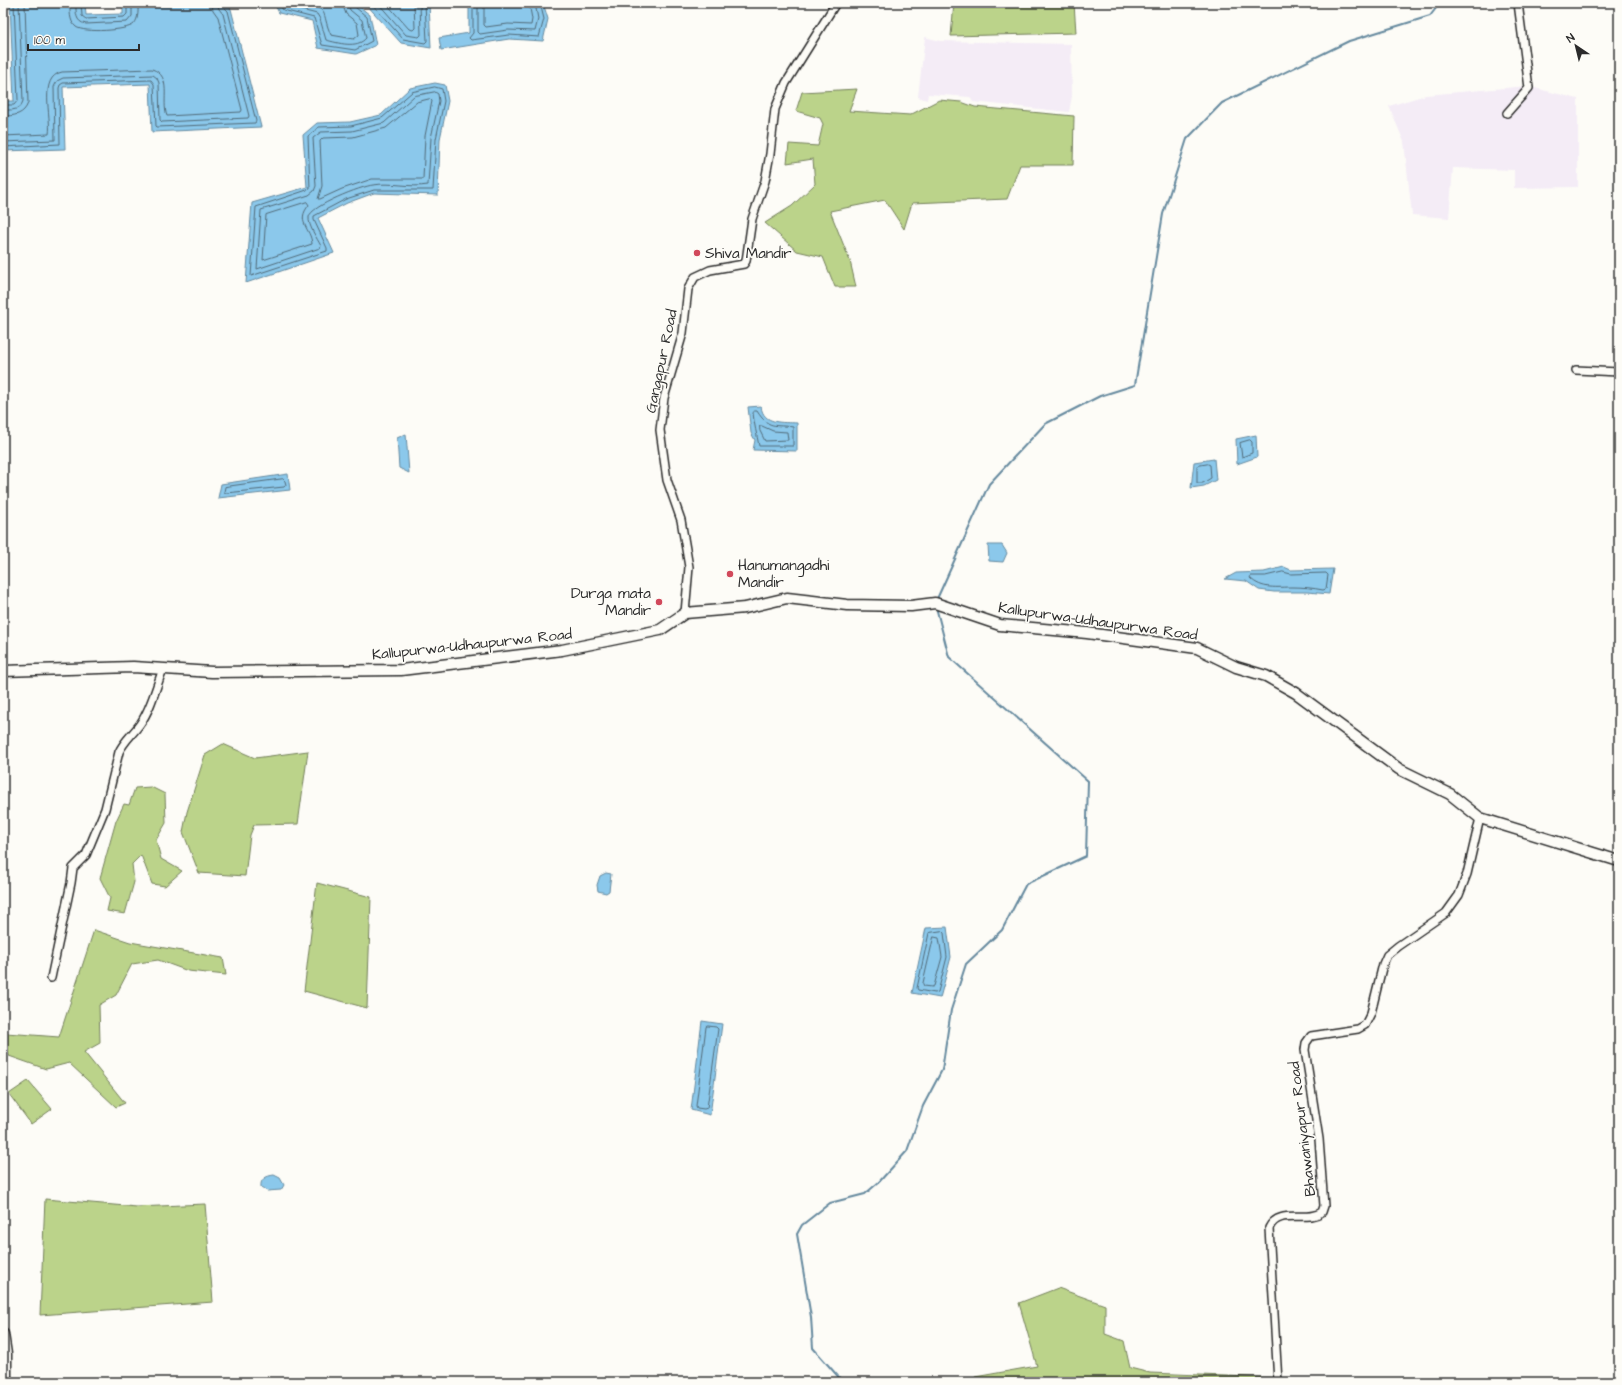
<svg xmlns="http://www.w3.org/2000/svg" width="1622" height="1385" font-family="'Architects Daughter',sans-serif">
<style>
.built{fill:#f4ecf6}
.green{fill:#bbd38a;stroke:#737f5a}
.water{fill:#8bc8eb;stroke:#65899e}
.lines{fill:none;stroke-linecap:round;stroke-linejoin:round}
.shore{stroke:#516a78;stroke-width:1}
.stream{stroke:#65899e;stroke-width:2}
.street-casing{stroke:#2b2b2b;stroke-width:10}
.secondary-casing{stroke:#2b2b2b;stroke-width:13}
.street{stroke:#fdfcf7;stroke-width:7}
.secondary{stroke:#fdfcf7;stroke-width:10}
.poi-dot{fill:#d1495b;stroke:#fdfcf7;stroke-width:1.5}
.labels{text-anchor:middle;stroke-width:3.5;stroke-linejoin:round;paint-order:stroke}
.poi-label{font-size:15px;fill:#2b2b2b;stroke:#fdfcf7;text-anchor:start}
.street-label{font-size:15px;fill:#2b2b2b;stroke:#fdfcf7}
</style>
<rect width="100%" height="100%" fill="#fdfcf7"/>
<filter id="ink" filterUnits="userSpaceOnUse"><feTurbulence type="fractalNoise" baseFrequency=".025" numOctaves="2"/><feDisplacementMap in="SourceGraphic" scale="8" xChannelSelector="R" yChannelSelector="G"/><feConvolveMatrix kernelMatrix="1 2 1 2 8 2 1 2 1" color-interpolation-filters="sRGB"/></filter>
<g filter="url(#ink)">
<g class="built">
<path d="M925 37 940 41 1071 44 1072 96 1069 112 973 102 970 97 928 94 927 100 918 97Z"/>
<path d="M1527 86 1578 99V187L1514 188V170L1453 168 1449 218 1412 215 1404 142 1389 106 1426 95Z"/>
</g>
<g class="green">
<path d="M954 3H1074L1076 33 951 36Z"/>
<path d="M857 89 849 111 910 115 939 100 961 102 975 107 1074 116 1073 165H1020L1007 199 912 203 904 229 885 200 830 211 850 261 856 287H835L823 257 797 251 765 223 792 206 815 184 813 159 787 163 789 144 818 146 823 124 820 118 796 111 802 92Z"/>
<path d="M223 744 255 758 308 751 298 824 254 825 250 835 245 876 199 873 183 832 187 812 205 755Z"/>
<path d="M151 787 165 794 166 823 156 840 161 859 182 871 165 886 152 884 141 855 132 864 134 882 125 914 107 911 110 898 100 878 116 821 124 804 129 805 135 788Z"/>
<path d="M317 883 371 897 367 1008 304 991Z"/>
<path d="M94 930 130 942 223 958 226 975 188 971 158 960 132 964 116 995 99 1005 100 1043 84 1052 125 1103 116 1107 69 1063 46 1069 9 1056 3 1040V1035L6 1033 59 1037Z"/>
<path d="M28 1081 52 1109 31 1124 9 1094Z"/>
<path d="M45 1199 137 1207 205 1204 213 1302 40 1315Z"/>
<path d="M1058 1288 1105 1305V1334L1124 1341 1130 1368 1150 1373 1275 1378V1382H976L975 1377 1037 1366 1019 1303Z"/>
</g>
<g class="water">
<path d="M10 3H85L86 15 123 14V3H225L231 9 261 127 152 132 150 84 63 87 65 149 3 151V101H14Z"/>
<path d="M274 3H355L370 15 376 45 356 54 318 48 312 21 279 13Z"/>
<path d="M365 3H429L431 48 401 43Z"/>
<path d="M469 3H543L548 19 543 41 509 39 441 50 439 38 469 33Z"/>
<path d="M435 83 445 85 448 101 440 139 438 195 374 193 347 203 318 218 334 253 246 283 252 203 307 187 303 135 317 123 350 122 381 115 410 88Z"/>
<path d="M761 406C763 425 783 422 797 423V451L753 450 755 440 751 433 748 407Z"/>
<path d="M406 434 409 473 399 468 397 438Z"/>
<path d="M1256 435 1257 457 1237 464 1236 439Z"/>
<path d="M1214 459 1216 480 1204 486 1191 488 1194 462Z"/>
<path d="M288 474 290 490 218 498 221 484Z"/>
<path d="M988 545H1002L1007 553 1003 562 989 561Z"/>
<path d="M1284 567 1291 570 1333 569 1329 594 1307 592H1274L1259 590 1246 581 1225 579 1236 573 1264 572Z"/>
<path d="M606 873 611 874 609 891 606 893 598 891 597 885 600 876Z"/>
<path d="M947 927 951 957 940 998 912 993 926 928Z"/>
<path d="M702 1021 722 1024 710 1115 691 1110Z"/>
<path d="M274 1175 280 1178 284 1185 281 1190 267 1191 261 1187C260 1179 266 1176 274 1175Z"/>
</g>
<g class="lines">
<g class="shore">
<path d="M70 3C70 11 69 21 76 27 84 33 127 31 134 24 139 18 138 10 138 3"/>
<path d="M76 3C76 13 75 22 86 24L127 22 132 16V3"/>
<path d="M81 3 82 16 86 19 124 17 127 14V3"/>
<path d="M279 3 283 10 314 18 322 45 355 50 372 41 367 17 355 7 353 3"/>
<path d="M284 3 286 6 317 14 320 19 326 40C338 43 357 49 366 38L362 20 350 10 348 3"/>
<path d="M301 3C332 10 320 11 331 35L354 39 359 35 357 23 346 14 342 3"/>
<path d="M371 3 403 39 425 43 427 41 425 3"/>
<path d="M378 3 406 35 419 37 421 35 420 3"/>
<path d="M386 3 409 29 413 30 415 28 414 3"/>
<path d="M473 3V33L469 38 471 40 509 35 539 37 544 19 540 3"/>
<path d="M478 3V32L480 34 508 30 535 31 538 19 535 3"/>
<path d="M484 3V25L486 27 508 24 531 25 532 19 529 3"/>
<path d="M435 87 442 89 444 101 436 139 433 190H374L346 199 314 216V220L327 248V251L251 276 256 207 310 189 308 136 319 127 351 126 382 118 412 92Z"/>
<path d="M435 92 438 94 439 101 431 138 428 185C411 188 391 182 373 185 362 186 310 206 309 217 308 226 317 238 321 246L320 248 257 269 261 210 309 195 314 191 316 186 313 138 321 132 352 131 384 123 414 96Z"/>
<path d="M430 99 432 101 425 136 423 179H372L342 189 320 199H318L322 186 320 141 323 138 353 137 386 128 417 102Z"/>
<path d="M3 105H14L18 100 14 3"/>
<path d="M3 110C12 110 20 111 23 101L19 3"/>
<path d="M3 116C14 116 24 115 28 103L25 3"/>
<path d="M3 136 49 134C52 116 38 77 62 72L152 69C173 76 161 101 167 116L241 112 242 110 218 17 213 10 211 3"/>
<path d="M3 142 55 140 54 87 57 81 63 78 153 75 157 78 159 83 160 120 162 122 248 118 249 116 223 14 219 9 217 3"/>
<path d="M3 147 60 144 59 88 60 85 63 83 151 80 154 84 156 126 157 127 255 123 256 121 228 11 223 6 222 3"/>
<path d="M307 202 309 205C295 222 311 228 312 244L263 260 266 215Z"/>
<path d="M755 411H757C769 430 775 424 793 427V446H759C757 435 754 424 753 413Z"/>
<path d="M760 426H762L773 431 787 432 788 440 765 441 760 431Z"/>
<path d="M1250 440 1252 442V453L1242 457 1240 443Z"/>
<path d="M1208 464 1210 465 1211 478 1203 483H1197V466Z"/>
<path d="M283 479 285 481 286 485 284 487 226 493 224 492 225 487Z"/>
<path d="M1283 572 1291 574 1326 573 1328 575 1326 589 1323 590C1313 588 1303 587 1292 587 1277 587 1262 590 1250 578L1251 576H1265Z"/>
<path d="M942 931 944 933 947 957 938 992 935 993 918 990 917 988 929 933Z"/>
<path d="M934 937 939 938 942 957 934 986 932 987 924 986 923 984Z"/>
<path d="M708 1026 716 1027 718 1029 707 1108 704 1109 697 1108 696 1106 706 1027Z"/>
</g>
<g class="stream">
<path d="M936 601 989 484 1045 424 1100 396 1135 385 1163 214 1187 139 1222 103 1349 41 1430 16 1440 3"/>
<path d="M843 1382 813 1348 811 1317 797 1234 802 1225 830 1203 865 1194 879 1182 907 1151 923 1106 942 1070 951 1010 966 964 1002 930 1026 884 1086 856 1088 781 949 657 936 607"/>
</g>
<defs>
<g id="street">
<path d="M1507 113 1529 88 1518 3"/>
<path d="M1576 370 1619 372"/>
<path d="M685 613 689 567 681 520 667 480 660 430 664 398 683 333 688 289 695 277 710 270 744 264 746 261 752 219 765 181 770 154 775 109 786 83 836 3"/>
<path d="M51 978 71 883 73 868 86 855 105 809 119 752C124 741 133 734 140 724 151 709 156 687 163 669"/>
<path d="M1278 1382 1269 1228C1279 1207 1306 1223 1322 1212L1324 1206 1319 1139 1305 1050 1306 1043 1311 1036 1358 1029 1365 1025 1371 1013 1383 964 1387 955 1398 946 1446 913 1459 895 1467 874 1480 818"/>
</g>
<g id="secondary">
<path d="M3 671 133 667 212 672 401 670 562 650 660 630 685 613 745 608 787 598 847 605 911 606 935 603 1000 625 1087 633 1197 648 1236 667 1266 676 1296 693 1399 769 1450 794 1480 818 1619 861"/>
<path d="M3 1334 6 1354V1382"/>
</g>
</defs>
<use href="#street" class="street-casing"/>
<use href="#secondary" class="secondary-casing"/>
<use href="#street" class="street"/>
<use href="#secondary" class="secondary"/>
</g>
</g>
<g class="poi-dot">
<circle cx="697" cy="253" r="4"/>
<circle cx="730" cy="574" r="4"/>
<circle cx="659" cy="602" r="4"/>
</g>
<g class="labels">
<g class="poi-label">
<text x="705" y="258">Shiva Mandir</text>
<text x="738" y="570">Hanumangadhi<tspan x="738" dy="17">Mandir</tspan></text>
<text x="651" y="598" text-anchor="end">Durga mata<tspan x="651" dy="17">Mandir</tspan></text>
</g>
<g class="street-label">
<text transform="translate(661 361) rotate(-78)" y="5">Gangapur Road</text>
<text transform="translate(1098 621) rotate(8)" y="5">Kallupurwa-Udhaupurwa Road</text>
<text transform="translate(472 644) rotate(-6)" y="5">Kallupurwa-Udhaupurwa Road</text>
<text transform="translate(1302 1129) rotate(-97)" y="5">Bhawaniyapur Road</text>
</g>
</g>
<rect width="1622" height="1385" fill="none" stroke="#fdfcf7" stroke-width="16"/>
<rect x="8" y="8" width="1606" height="1369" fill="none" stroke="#2b2b2b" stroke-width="1.5" filter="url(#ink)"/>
<g transform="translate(1576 46) rotate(325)" stroke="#fdfcf7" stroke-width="3" paint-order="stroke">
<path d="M0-3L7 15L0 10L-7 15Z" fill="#2b2b2b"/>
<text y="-6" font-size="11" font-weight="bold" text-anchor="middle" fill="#2b2b2b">N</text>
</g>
<path d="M28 44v6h111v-6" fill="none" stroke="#2b2b2b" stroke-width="2"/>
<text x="34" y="44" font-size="12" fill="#2b2b2b" stroke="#fdfcf7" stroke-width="3" paint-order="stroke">100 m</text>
</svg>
